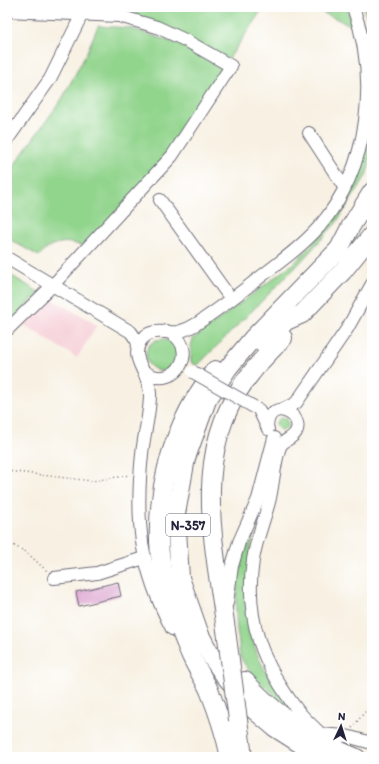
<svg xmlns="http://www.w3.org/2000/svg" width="379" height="764" font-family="Itim,sans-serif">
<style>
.built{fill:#f6cfd7}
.green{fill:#91d48c;stroke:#5a7b64}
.building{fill:#d99ccb}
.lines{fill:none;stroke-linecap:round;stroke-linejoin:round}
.minor-casing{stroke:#6d6a76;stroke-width:14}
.major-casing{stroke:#6d6a76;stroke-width:18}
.highway-casing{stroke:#6d6a76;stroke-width:20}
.path{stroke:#6d6a76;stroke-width:1.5;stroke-dasharray:1 3;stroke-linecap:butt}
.minor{stroke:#fff;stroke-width:12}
.major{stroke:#fff;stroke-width:16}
.highway{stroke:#fff;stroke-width:18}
.minor-bridge-casing{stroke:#6d6a76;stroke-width:14;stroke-linecap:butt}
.highway-bridge-casing{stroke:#6d6a76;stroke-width:20;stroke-linecap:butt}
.minor-bridge{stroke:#fff;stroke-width:12}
.highway-bridge{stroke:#fff;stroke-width:18}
.labels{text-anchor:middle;stroke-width:3;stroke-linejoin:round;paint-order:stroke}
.shield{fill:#fff;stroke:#646476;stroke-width:1}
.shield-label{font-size:13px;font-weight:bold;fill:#22223b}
</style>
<rect width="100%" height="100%" fill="#fff"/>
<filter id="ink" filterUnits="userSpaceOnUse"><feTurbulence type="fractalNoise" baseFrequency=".025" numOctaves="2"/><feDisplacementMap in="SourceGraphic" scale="8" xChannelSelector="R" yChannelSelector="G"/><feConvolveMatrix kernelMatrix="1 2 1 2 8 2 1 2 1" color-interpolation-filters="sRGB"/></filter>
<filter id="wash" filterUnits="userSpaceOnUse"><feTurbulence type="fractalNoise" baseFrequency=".012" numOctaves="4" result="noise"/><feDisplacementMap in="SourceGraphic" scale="16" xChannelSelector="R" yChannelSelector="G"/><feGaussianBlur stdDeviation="0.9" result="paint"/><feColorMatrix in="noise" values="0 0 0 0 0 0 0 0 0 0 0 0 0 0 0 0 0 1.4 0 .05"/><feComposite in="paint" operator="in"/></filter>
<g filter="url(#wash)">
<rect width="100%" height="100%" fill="#f8f1e3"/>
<path class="built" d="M50 298 97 325 77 358 24 325Z"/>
<g class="green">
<path d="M106 7H270L263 8 228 60 105 10Z"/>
<path d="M311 7H347L354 27Z"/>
<path d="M363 7H372V37V34Z"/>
<path d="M98 26 130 28 181 45 225 70 172 152 86 247C67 240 53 240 39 256L7 238V175L62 99 86 54Z"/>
<path d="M372 131V155L366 176 336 223 294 269 197 366 191 362V346L193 339 295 262 316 240 333 220 361 170Z"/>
<path d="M7 273 40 293 7 324Z"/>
<circle cx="162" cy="355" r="16"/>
<circle cx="282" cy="424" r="6"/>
<path d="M254 530C246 577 240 626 265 670 274 684 285 698 295 712 279 700 250 676 241 658 239 654 239 648 239 643 232 607 237 563 254 530Z"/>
</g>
<g id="blocks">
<path class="building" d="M118 582 121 596 79 606 76 592Z"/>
</g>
</g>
<g filter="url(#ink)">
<use href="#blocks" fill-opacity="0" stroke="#6d6a76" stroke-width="1"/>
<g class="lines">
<defs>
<g id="minor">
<path d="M7 11 119 16 157 27 187 41 231 66 172 156 53 285 7 330"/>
<path d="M309 133 344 187"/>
<path d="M7 140 50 79 85 8"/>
<path d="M160 200 231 299"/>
<path d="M7 258 131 332 137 341 138 346"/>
<path d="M145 372C177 393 202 344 166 331"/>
<path d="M259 410 268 429"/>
<path d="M281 410 296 403 347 329 372 284"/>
<path d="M267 426C270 392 315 421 290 438 287 440 283 442 281 445 275 456 273 488 269 502 264 521 256 540 253 560 244 619 263 666 299 712 310 725 324 736 336 748L332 757"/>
<path d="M54 578 97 573 144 558"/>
<path d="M227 603 232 566 239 542 258 499 274 438"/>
<path d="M172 629C140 568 135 522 142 454 144 434 150 414 150 395 151 373 127 359 142 339 152 327 165 334 178 332 185 330 192 327 198 323 219 309 239 294 259 278 280 262 301 247 319 227 370 167 379 79 353 7"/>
<path d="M318 734 346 736 372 743"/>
</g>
<path id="major" d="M336 748 357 757"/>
<g id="highway">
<path d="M264 344 286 321 302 314 343 271 372 235"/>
<path d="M215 370C163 435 143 531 173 610 179 626 185 643 192 658 197 669 204 679 209 690 218 712 225 734 230 757"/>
<path d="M226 630C214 541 189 448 252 372 261 360 273 349 283 338"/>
<path d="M245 681C271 711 300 731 336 748"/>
<path d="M238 720 243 757"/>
<path d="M321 757 274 727 254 710 225 676 211 656 200 635 180 578 176 514 186 458 207 400 228 368 253 338 339 249 351 226 372 192"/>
</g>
</defs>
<use href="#minor" class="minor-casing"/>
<use href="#major" class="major-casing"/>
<use href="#highway" class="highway-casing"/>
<g class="path">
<path d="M7 471 92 481 130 475"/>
<path d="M7 542 26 552 47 571"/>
<path d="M7 600 10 602 11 610 7 615"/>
<path d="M352 728 372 703"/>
</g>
<use href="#minor" class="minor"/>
<use href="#major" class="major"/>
<use href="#highway" class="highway"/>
<defs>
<path id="minor-bridge" d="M193 372 254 407"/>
<path id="highway-bridge" d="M226 630 238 720"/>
</defs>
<use href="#minor-bridge" class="minor-bridge-casing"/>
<use href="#highway-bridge" class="highway-bridge-casing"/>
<use href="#minor-bridge" class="minor-bridge"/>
<use href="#highway-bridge" class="highway-bridge"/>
</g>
</g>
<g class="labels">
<rect class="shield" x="166" y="514" width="44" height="22" rx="3"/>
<g class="shield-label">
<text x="188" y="530">N-357</text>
</g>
</g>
<rect width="379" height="764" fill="none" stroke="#fff" stroke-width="24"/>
<g transform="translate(341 726) rotate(4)" stroke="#ffffff" stroke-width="3" paint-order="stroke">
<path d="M0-3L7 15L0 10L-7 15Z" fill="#22223b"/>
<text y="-6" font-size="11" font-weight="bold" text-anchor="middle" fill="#22223b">N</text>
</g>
</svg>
